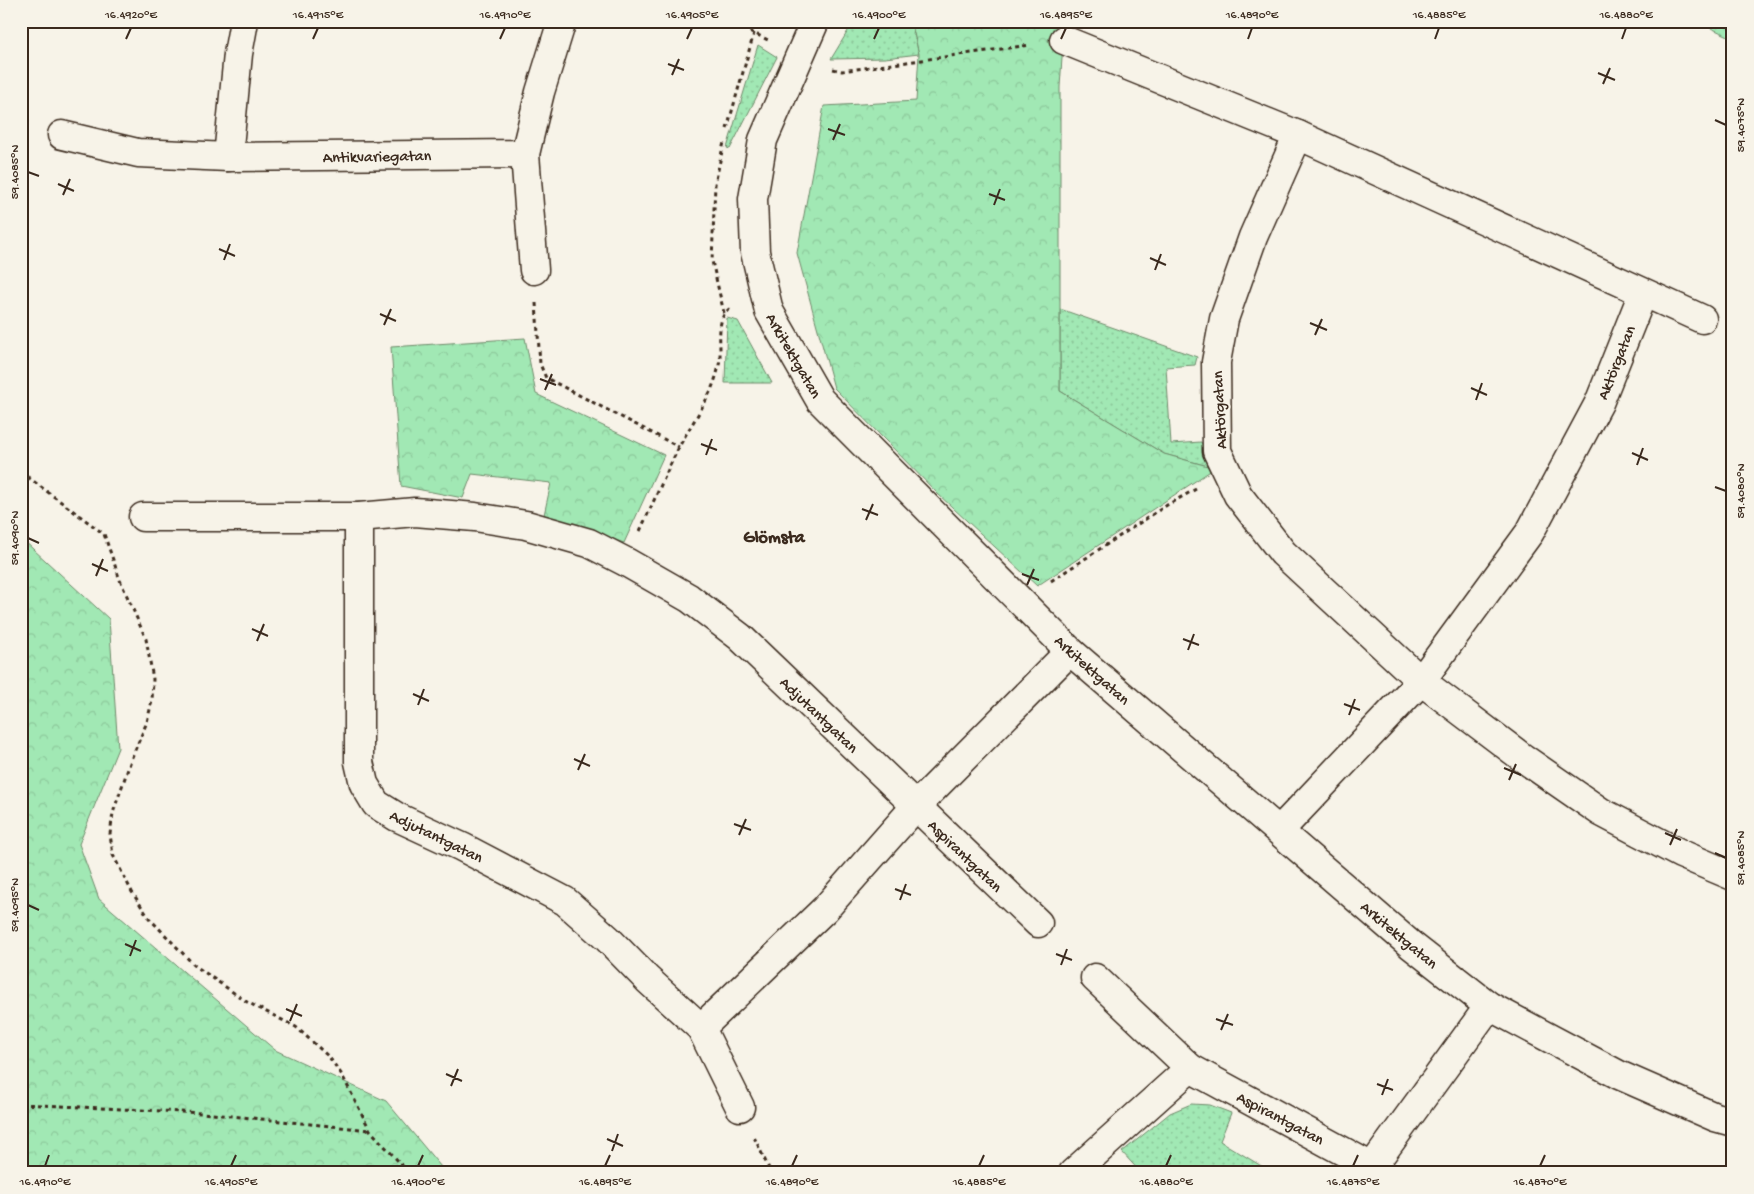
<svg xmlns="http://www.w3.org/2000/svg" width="1754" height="1194" font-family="'Gochi Hand',sans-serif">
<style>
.grass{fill:url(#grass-dots);stroke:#6e8969}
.forest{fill:url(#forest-crowns);stroke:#6e8969}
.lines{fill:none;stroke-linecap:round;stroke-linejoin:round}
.minor-casing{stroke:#3b2a1e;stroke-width:31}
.path{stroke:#3b2a1e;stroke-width:3;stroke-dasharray:4 4;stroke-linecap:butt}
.minor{stroke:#f7f3e8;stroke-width:28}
.ticks{fill:none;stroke:#3b2a1e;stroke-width:2}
.labels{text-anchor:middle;stroke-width:4;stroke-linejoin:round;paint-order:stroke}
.street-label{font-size:16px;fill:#3b2a1e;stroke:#f7f3e8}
.neighbourhood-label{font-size:18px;font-weight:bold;fill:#3b2a1e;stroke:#f7f3e8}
.neatline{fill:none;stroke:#3b2a1e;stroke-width:2}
.ticks-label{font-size:12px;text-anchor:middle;fill:#3b2a1e}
</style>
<defs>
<pattern id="grass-dots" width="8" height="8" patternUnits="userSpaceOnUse" patternTransform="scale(1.25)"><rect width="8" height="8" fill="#a1e8b4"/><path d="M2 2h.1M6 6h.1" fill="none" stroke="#8cc79a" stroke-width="1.8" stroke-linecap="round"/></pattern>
<pattern id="forest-crowns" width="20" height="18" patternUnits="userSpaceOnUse" patternTransform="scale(1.25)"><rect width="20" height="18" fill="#a1e8b4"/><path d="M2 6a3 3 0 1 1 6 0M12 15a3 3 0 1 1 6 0" fill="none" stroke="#8cc79a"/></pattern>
</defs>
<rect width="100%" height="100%" fill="#f7f3e8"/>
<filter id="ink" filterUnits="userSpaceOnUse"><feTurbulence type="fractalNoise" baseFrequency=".02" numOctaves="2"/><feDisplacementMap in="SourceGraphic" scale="10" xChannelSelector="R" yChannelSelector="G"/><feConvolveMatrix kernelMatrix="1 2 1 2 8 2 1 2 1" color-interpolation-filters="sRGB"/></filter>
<g filter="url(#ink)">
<g class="grass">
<path d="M854 21H911L919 54 885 58 831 59Z"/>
<path d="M1695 21H1733V38Z"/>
<path d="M758 45 777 57 730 149 727 148Z"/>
<path d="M1060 309 1197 357 1195 365 1166 367 1171 444 1201 442 1215 468 1164 454 1060 391Z"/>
<path d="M727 318 738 321 772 383H725Z"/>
<path d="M1191 1104 1210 1105 1231 1113 1220 1141 1273 1173H1141L1122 1152 1170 1113Z"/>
</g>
<g class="forest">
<path d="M911 21H1066L1064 29 1060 87V391L1164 454 1215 468 1037 586 939 495 834 388 797 253 824 106 916 101 919 54Z"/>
<path d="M525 338 536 394 664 455 624 543 544 515 551 483 472 474 463 498 401 486 391 347Z"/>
<path d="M21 538 109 619 118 748 79 844 99 899 275 1050 386 1101 446 1173H21Z"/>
</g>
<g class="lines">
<defs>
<g id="minor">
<path d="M815 21 763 140 753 199 755 252 769 311 820 400 1070 651 1411 945 1489 1006 1619 1075 1715 1117 1733 1122"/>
<path d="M1064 40 1298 135 1702 319"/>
<path d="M62 135 138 153 228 157 525 154 540 92 562 21"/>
<path d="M1298 135 1253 237 1224 319 1216 362 1217 451 1238 495 1283 553 1421 681 1523 758 1601 812 1681 854 1733 876"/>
<path d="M525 154 534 270"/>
<path d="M228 157 238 54 244 21"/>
<path d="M143 517H359L415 512 475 517 526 525 589 543 626 562 689 598 740 637 1038 923"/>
<path d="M359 517V762L364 784 376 804 397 817 462 847 565 901 608 939 648 980 701 1028 740 1107"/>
<path d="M1280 830 1421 681 1530 532 1599 403 1643 293"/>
<path d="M1095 978 1190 1068 1372 1167 1379 1173"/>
<path d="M701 1028 825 909 915 807 1070 651"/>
<path d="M1372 1167 1489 1006"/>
<path d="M1073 1173 1190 1068"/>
</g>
</defs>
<use href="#minor" class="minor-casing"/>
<g class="path">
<path d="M728 21 768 40"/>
<path d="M833 69 842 71 1030 45"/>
<path d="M21 121 29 123"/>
<path d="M727 129 754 33"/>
<path d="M536 303 540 364 546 378 679 447"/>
<path d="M724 313 712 261 715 184 724 142"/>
<path d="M21 472 104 534 120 580 146 639 153 679 152 701 147 722 132 757 113 813 110 834 113 855 132 892 149 918 194 965 247 1002 296 1027 329 1057 342 1075 370 1130 409 1173"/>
<path d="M640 531C653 503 665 475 679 447 693 420 713 396 719 365 723 347 713 318 731 308"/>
<path d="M1051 581 1167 505 1196 489"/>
<path d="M21 1104 202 1113 370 1130"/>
<path d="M754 1137 771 1173"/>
</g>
<use href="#minor" class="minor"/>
</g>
</g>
<path class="ticks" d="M126 39 131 28M313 39 318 28M500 39 505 28M687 39 692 28M874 39 879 28M1061 39 1066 28M1248 39 1252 28M1435 39 1439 28M1622 39 1626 28M668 64 684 70M1598 73 1615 80M672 75 679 59M1603 84 1610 68M1715 120 1726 125M828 129 845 135M833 140 840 124M28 172 39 176M58 184 74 191M989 194 1005 200M63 195 70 179M994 205 1000 189M219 249 235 256M1150 258 1166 265M224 260 230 244M1155 270 1161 254M380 314 396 321M1310 323 1327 330M384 325 391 309M1315 335 1322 319M540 379 556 385M1471 388 1487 395M545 390 552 374M1476 400 1482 383M701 444 717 450M1632 453 1648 460M706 455 712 439M1637 465 1643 448M1715 487 1726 491M862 509 878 515M866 520 873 504M28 538 39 543M92 564 108 571M1022 574 1039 580M96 576 103 559M1027 585 1034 569M252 629 268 636M1183 639 1199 645M257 641 264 624M1188 650 1194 634M413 694 429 701M1344 704 1360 710M418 705 424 689M1349 715 1355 699M574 759 590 766M1504 768 1521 775M578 770 585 754M1509 780 1516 764M734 824 751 830M1665 833 1681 840M739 835 746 819M1670 845 1677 829M1715 853 1726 858M895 889 911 895M900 900 906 884M28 905 39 910M125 944 141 951M1056 954 1072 960M130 956 136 940M1061 965 1067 949M286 1009 302 1016M1216 1019 1233 1025M290 1021 297 1004M1221 1030 1228 1014M446 1074 462 1081M1377 1084 1393 1090M451 1086 458 1069M1382 1095 1388 1079M607 1139 623 1146M612 1151 618 1134M45 1166 49 1155M231 1166 236 1155M418 1166 423 1155M605 1166 610 1155M792 1166 797 1155M979 1166 984 1155M1166 1166 1171 1155M1353 1166 1358 1155M1540 1166 1545 1155"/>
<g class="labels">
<g class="street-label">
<text transform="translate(377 155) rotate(-1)" y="6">Antikvariegatan</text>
<text transform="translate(795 355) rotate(60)" y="6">Arkitektgatan</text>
<text transform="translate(1615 362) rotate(-68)" y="6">Aktörgatan</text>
<text transform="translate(1218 410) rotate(-93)" y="6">Aktörgatan</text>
<text transform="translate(1093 669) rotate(42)" y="6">Arkitektgatan</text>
<text transform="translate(820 714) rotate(44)" y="6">Adjutantgatan</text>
<text transform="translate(437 835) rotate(26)" y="6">Adjutantgatan</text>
<text transform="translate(966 855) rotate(44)" y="6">Aspirantgatan</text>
<text transform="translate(1400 934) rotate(40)" y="6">Arkitektgatan</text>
<text transform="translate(1281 1117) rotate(28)" y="6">Aspirantgatan</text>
</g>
<g class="neighbourhood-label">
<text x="774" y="542">Glömsta</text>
</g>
</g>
<rect width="1754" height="1194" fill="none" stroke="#f7f3e8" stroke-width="55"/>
<rect x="28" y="28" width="1698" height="1138" class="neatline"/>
<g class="ticks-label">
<text x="131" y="18">16.4920°E</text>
<text x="318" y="18">16.4915°E</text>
<text x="505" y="18">16.4910°E</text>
<text x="692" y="18">16.4905°E</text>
<text x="879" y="18">16.4900°E</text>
<text x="1066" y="18">16.4895°E</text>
<text x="1252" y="18">16.4890°E</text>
<text x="1439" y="18">16.4885°E</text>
<text x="1626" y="18">16.4880°E</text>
<text transform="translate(1740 125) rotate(-90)" y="4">59.4075°N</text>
<text transform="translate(14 172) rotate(-90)" y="4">59.4085°N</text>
<text transform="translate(1740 491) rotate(-90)" y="4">59.4080°N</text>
<text transform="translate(14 538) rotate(-90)" y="4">59.4090°N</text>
<text transform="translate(1740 858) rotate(-90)" y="4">59.4085°N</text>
<text transform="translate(14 905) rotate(-90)" y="4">59.4095°N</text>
<text x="45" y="1185">16.4910°E</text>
<text x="231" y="1185">16.4905°E</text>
<text x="418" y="1185">16.4900°E</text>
<text x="605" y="1185">16.4895°E</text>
<text x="792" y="1185">16.4890°E</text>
<text x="979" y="1185">16.4885°E</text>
<text x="1166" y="1185">16.4880°E</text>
<text x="1353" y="1185">16.4875°E</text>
<text x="1540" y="1185">16.4870°E</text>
</g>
</svg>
